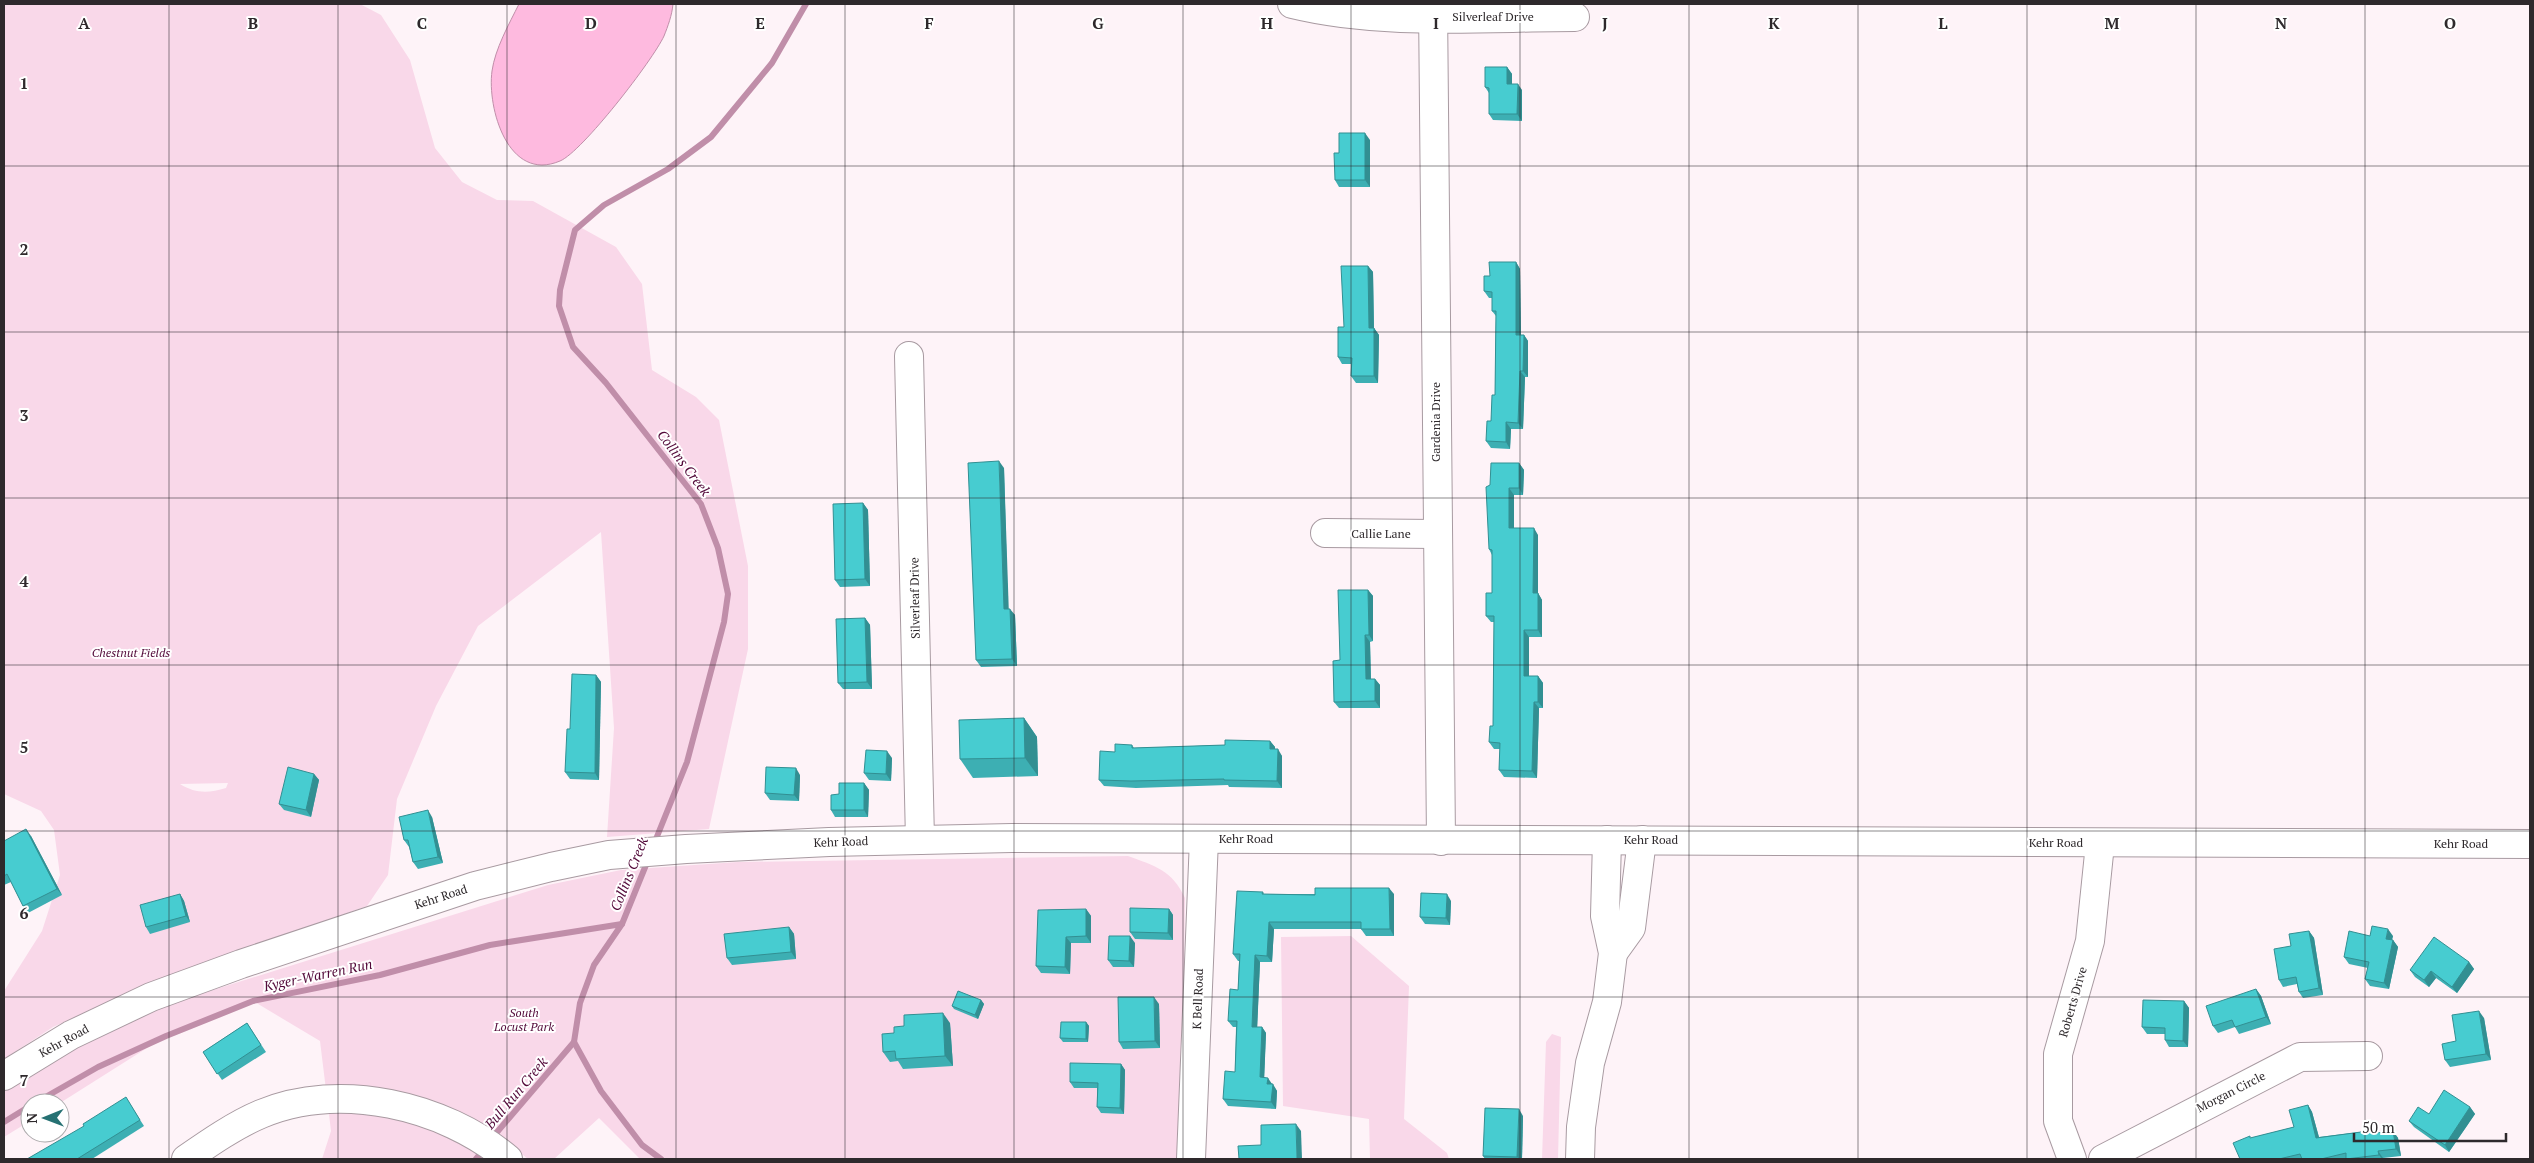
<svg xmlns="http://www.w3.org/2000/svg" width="2534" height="1163" font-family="'PT Serif',serif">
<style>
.green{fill:#f9d8e9;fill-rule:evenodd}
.water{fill:#febadf;stroke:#c08ea9}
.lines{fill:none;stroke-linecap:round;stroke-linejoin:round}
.stream{stroke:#c08ea9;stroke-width:6}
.minor-casing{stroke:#a89aa1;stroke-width:30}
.minor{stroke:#fff;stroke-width:28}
.wall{fill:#3dafb3}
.shaded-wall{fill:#328f92}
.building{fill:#47ccd0;stroke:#328f92}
.grid{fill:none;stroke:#2e292c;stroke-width:1;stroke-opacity:0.55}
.labels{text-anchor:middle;stroke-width:4;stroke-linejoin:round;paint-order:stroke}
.street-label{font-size:12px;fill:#2e292c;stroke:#fff}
.park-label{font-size:12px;font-style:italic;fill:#540c3b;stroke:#fff}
.water-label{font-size:14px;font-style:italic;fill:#530a3a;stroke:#fff}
.grid-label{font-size:16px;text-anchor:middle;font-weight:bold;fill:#2e292c;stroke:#fff;stroke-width:4;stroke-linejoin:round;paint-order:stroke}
</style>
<rect width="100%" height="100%" fill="#fef3f8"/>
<g class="green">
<path d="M4 4H360L381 15 410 60 435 148 462 182 497 200 533 201 616 247 642 284 652 370 696 397 719 420 748 566V649L709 829 607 837 614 728 601 532 478 626 436 706 397 799 388 875 367 906 157 981 53 1027 4 1059V991L42 931 60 875 54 830 41 811 4 794ZM228 783 226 788C209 793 196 794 180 784Z"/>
<path d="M1128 856C1155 866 1172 870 1185 898L1181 1159H640L599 1118 554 1159H528L503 1139 488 1159H322L331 1131 320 1041 253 1001 166 1036 60 1103H30V1121L4 1137V1088L66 1048 146 1011 548 885 621 870 738 862Z"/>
<path d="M1351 936 1409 986 1404 1119 1447 1153 1449 1159H1370L1369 1119 1283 1106 1281 937Z"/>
<path d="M1552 1034 1561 1037 1558 1159H1542L1546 1042Z"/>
</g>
<path class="water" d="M519 4H673C672 15 668 26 664 36 653 60 582 152 560 161 508 183 487 108 492 71 495 49 509 24 519 4Z"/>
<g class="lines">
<g class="stream">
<path d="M654 844 687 762 724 622 728 594 718 548 701 504 606 383 573 347 559 306 560 290 575 230 604 205 668 169 711 137 772 63 806 4"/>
<path d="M648 860 622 924 594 965 580 1003 574 1042 601 1091 642 1145 661 1159"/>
<path d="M35 1103 98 1067 166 1036 253 1001 380 975 490 945 622 924"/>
<path d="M4 1122 30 1106"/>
<path d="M492 1138 574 1042"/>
<path d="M476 1159 485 1148"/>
</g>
<defs>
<g id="minor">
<path d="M1292 4C1382 26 1483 17 1575 17"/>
<path d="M1433 4 1441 841"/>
<path d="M909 356 920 840"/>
<path d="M1325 533 1437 534"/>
<path d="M1613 953 1631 928 1642 840"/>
<path d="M4 1076 71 1035 151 997 241 964 475 886 551 867 609 855 686 849 829 842 1012 838 2530 844"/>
<path d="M186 1159C209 1143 235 1125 261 1114 340 1081 444 1105 508 1159"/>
<path d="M1191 1159 1204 839"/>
<path d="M1580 1159 1581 1127 1590 1063 1607 1002 1613 953 1605 916 1607 840"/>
<path d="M2072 1159 2058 1121V1054L2090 941 2100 844"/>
<path d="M2103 1159 2300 1057 2368 1056"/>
</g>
</defs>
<use href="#minor" class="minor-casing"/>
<use href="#minor" class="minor"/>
</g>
<g class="wall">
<path d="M1507 67 1512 74V84L1522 90V121L1493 120 1489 114V93L1485 87Z"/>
<path d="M1370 140V187H1339L1335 180 1339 153Z"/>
<path d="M1516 262 1520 269 1521 335H1524L1528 341V377H1525L1523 429H1511L1510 449 1491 448 1486 441 1491 421 1495 395 1496 316 1492 311V298H1489L1484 291 1490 276Z"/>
<path d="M1368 266 1373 272 1374 328 1379 335 1378 383H1356L1351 376V364H1342L1338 357 1344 327Z"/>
<path d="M1519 463 1524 470 1523 495H1514V528L1538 535V593L1542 600V637H1529V676H1538L1543 683V708H1539L1537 778 1504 777 1499 770 1500 749H1494L1489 742 1493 726 1494 622H1491L1486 616 1492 593V555L1489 549 1490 485Z"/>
<path d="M1004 468 1008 609 1015 615 1017 666 981 667 976 660Z"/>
<path d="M863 503 868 510 870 586 840 587 835 580Z"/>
<path d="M1368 590 1373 596V641L1370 642 1371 679H1375L1380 685V708H1339L1334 702 1340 660Z"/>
<path d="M865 618 870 625 872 689H843L838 683Z"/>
<path d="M596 675 601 682 599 780 570 779 565 772 570 729Z"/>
<path d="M1024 718 1037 737 1038 776 973 778 960 759Z"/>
<path d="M1270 741 1275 747V749L1282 756V788L1229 787 1228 785 1136 788 1104 786 1099 780 1115 752 1132 745 1134 748 1225 745Z"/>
<path d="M892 758 891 781 869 780 864 773Z"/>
<path d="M314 774 319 780 311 817 284 810 279 804Z"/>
<path d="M800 775 799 801 770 800 765 793Z"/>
<path d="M864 783 869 790 868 817H835L831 810 839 794Z"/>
<path d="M432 817 443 863 418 869 413 862 409 847 404 840Z"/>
<path d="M31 836 62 895 28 913 23 906 11 882 4 885V841Z"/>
<path d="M1263 892 1264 894H1394V936H1366L1361 929H1274L1272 962H1260L1257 1027H1262L1266 1033 1264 1077 1272 1084 1277 1091 1276 1109 1228 1106 1223 1099 1235 1072 1236 1027H1233L1228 1021 1238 990 1239 961H1238L1233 954Z"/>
<path d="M180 894 184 901 190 922 150 934 146 927Z"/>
<path d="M1451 901 1450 925 1425 924 1420 917Z"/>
<path d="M1086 909 1091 916V943H1071L1070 974 1041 973 1036 966Z"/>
<path d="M1169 909 1173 915V940L1135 939 1130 932Z"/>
<path d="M789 927 794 934 796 959 732 965 727 958Z"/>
<path d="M2309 931 2314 938 2323 995 2303 998 2299 992 2297 984 2283 987 2279 980 2291 946Z"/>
<path d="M2370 936H2393L2392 940H2393L2398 947 2389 989 2370 986 2365 979 2368 968 2349 964 2344 957Z"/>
<path d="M1135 943 1134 967H1113L1108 960Z"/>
<path d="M2469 962 2474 969 2457 993 2436 978 2429 987 2415 977 2410 970Z"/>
<path d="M2256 989 2261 996 2271 1024 2239 1034 2235 1027 2218 1033 2213 1026Z"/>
<path d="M981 1000 984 1004 978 1019 954 1009 952 1006Z"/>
<path d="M2184 1001 2189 1008 2188 1047H2169L2165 1040V1034H2147L2142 1027Z"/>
<path d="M1159 1004 1160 1048 1123 1049 1119 1042Z"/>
<path d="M2484 1018 2491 1060 2450 1067 2445 1060 2456 1041Z"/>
<path d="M1086 1022 1089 1026 1088 1042H1063L1060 1038Z"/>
<path d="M247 1023 266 1052 222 1080 203 1052Z"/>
<path d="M950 1023 953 1066 903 1069 898 1061 890 1062 883 1052 894 1033Z"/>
<path d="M1121 1064 1125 1070 1124 1114 1101 1113 1097 1107V1088H1074L1070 1082Z"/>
<path d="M130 1104 144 1126 92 1159H27Z"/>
<path d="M2308 1105 2312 1112 2319 1137 2376 1130 2377 1133 2393 1131 2398 1138 2401 1156 2383 1158V1159H2240L2251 1138 2294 1127Z"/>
<path d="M2470 1107 2475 1114 2449 1152 2414 1127 2409 1121 2429 1114Z"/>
<path d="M1523 1116 1522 1159H1485L1483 1156Z"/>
</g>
<g class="shaded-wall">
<path d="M1507 67 1512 74V90L1507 84Z"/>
<path d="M1518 84 1522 90V121L1517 114Z"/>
<path d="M1365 133 1370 140V187L1365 180Z"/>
<path d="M1516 262 1520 269 1521 341 1516 335Z"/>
<path d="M1368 266 1373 272 1374 334V328L1379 335 1378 383 1374 376 1369 328Z"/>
<path d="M1524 335 1528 341V377L1523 371Z"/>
<path d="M1520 371 1525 377 1523 429 1518 423Z"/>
<path d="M1506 422 1511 429 1510 449 1506 442Z"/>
<path d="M999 461 1004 468 1009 616 1004 609Z"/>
<path d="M1519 463 1524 470 1523 495 1519 488Z"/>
<path d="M1509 488 1514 495V535L1509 528Z"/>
<path d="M863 503 868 510 870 586 865 579Z"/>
<path d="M1534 528 1538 535V593L1542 600V637L1538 630 1533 593Z"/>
<path d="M1368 590 1373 596V641L1369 635Z"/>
<path d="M1010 609 1015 615 1017 666 1012 659Z"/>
<path d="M865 618 870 625 872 689 867 682Z"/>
<path d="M1524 630 1529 637V683L1524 676Z"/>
<path d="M1365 635 1370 642 1371 685 1366 679Z"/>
<path d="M596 675 601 682 599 780 595 773Z"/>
<path d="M1538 676 1543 683V708L1538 702Z"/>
<path d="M1375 679 1380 685V708L1375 701Z"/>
<path d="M1534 702 1539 708 1537 778 1532 771Z"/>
<path d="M1024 718 1037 737 1038 776 1025 758Z"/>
<path d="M1270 741 1275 747V756L1270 749Z"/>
<path d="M1278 749 1282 756V788L1277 781Z"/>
<path d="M887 751 892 758 891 781 886 774Z"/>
<path d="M796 768 800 775 799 801 794 795Z"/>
<path d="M314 774 319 780 311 817 306 810Z"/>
<path d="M864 783 869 790 868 817 864 810Z"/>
<path d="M428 810 432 817 443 863 438 857Z"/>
<path d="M26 829 31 836 62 895 57 889Z"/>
<path d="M1389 888 1394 894V936L1390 929Z"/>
<path d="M180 894 184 901 190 922 186 916Z"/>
<path d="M1447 894 1451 901 1450 925 1446 918Z"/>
<path d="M1086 909 1091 916V943L1086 936Z"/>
<path d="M1169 909 1173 915V940L1168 933Z"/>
<path d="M1269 922 1274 929 1272 962 1267 956Z"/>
<path d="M789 927 794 934 796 959 791 952Z"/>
<path d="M2388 929 2393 936 2390 946 2386 939Z"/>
<path d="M2309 931 2314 938 2323 995 2319 988Z"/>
<path d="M1130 936 1135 943 1134 967 1129 961Z"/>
<path d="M1066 937 1071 943 1070 974 1065 967Z"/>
<path d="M2393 940 2398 947 2389 989 2384 983Z"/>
<path d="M1255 955 1260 962 1257 1033 1252 1027Z"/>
<path d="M2469 962 2474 969 2457 993 2452 987Z"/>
<path d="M2431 971 2436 978 2429 987 2424 980Z"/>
<path d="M2256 989 2261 996 2271 1024 2266 1017Z"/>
<path d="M1154 997 1159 1004 1160 1048 1155 1041Z"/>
<path d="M981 1000 984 1004 978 1019 975 1015Z"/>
<path d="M2184 1001 2189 1008 2188 1047 2183 1041Z"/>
<path d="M2479 1011 2484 1018 2491 1060 2486 1054Z"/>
<path d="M943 1013 950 1023 953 1066 945 1056Z"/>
<path d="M1086 1022 1089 1026 1088 1042 1086 1039Z"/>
<path d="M1262 1027 1266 1033 1264 1084 1260 1077Z"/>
<path d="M1121 1064 1125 1070 1124 1114 1120 1108Z"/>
<path d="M1268 1078 1272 1084H1267Z"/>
<path d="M1273 1084 1277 1091 1276 1109 1271 1102Z"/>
<path d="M2308 1105 2312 1112 2321 1145 2316 1138Z"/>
<path d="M2470 1107 2475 1114 2449 1152 2445 1145Z"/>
<path d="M1519 1109 1523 1116 1522 1159H1519L1517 1157Z"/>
<path d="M1296 1124 1301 1131 1302 1159H1297Z"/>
<path d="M2393 1131 2398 1138 2401 1156 2396 1149Z"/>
<path d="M2378 1151 2383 1158V1159H2382L2379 1155Z"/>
</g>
<g class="building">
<path d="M1485 67H1507V84H1518L1517 114H1489V88L1485 87Z"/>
<path d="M1339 133H1365V180H1335L1334 153H1339Z"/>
<path d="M1489 262H1516V335H1524L1523 371H1520L1518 423 1506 422V442L1486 441 1487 421H1491L1492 395H1495L1496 311H1492V292L1484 291V276H1490Z"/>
<path d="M1341 266H1368L1369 328H1374V376H1351L1352 358 1338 357V327H1344Z"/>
<path d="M999 461 1004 609H1010L1012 659 976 660 968 463Z"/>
<path d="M1491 463H1519V488H1509V528H1534L1533 593H1538V630H1524V676H1538V702H1534L1532 771 1499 770 1500 743 1489 742 1490 726H1493L1494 616H1486V593H1492V550L1489 549 1486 487 1490 485Z"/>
<path d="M863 503 865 579 835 580 833 504Z"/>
<path d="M1338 590H1368L1369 635H1365L1366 679H1375V701L1334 702 1333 661 1340 660Z"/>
<path d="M865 618 867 682 838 683 836 619Z"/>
<path d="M572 674 596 675 595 773 565 772 567 729H570Z"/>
<path d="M1024 718 1025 758 960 759 959 720Z"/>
<path d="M1225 740 1270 741V749H1278L1277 781 1224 780V779L1131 781 1099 780 1100 751 1115 752V744L1132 745V748L1225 745Z"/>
<path d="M866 750 887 751 886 774 864 773Z"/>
<path d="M288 767 314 774 306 810 279 804Z"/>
<path d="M766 767 796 768 794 795 765 793Z"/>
<path d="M839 783H864V810H831V795L839 794Z"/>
<path d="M428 810 438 857 413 862 408 840H404L399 817Z"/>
<path d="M26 829 57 889 23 906 7 874 4 876V841Z"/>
<path d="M1315 888H1389L1390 929H1361V922H1269L1267 956 1255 955 1252 1027H1262L1260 1077 1268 1078 1267 1084H1273L1271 1102 1223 1099 1225 1071 1235 1072 1237 1021H1228L1230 989 1238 990 1240 954H1233L1237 891 1263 892 1262 894 1315 895Z"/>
<path d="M1421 893 1447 894 1446 918 1420 917Z"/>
<path d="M180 894 186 916 146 927 140 905Z"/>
<path d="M1130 908 1169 909 1168 933 1130 932Z"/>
<path d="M1086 909V936L1066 937 1065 967 1036 966 1038 910Z"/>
<path d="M2372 926 2388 929 2386 939 2393 940 2384 983 2365 979 2369 962 2344 957 2349 931 2370 936Z"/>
<path d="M789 927 791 952 727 958 724 934Z"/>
<path d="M2309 931 2319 988 2299 992 2296 977 2279 980 2274 949 2291 946 2289 934Z"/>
<path d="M1109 936H1130L1129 961 1108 960Z"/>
<path d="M2434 937 2469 962 2452 987 2431 971 2424 980 2410 970Z"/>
<path d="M2256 989 2266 1017 2235 1027 2232 1020 2213 1026 2206 1006Z"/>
<path d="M958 991 981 1000 975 1015 952 1006Z"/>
<path d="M1118 997H1154L1155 1041 1119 1042Z"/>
<path d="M2143 1000 2184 1001 2183 1041 2165 1040V1028L2142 1027Z"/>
<path d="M2479 1011 2486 1054 2445 1060 2442 1044 2456 1041 2452 1015Z"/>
<path d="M943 1013 945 1056 896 1059 895 1051 883 1052 882 1034 894 1033V1027L904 1026V1015Z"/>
<path d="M1061 1022H1086V1039L1060 1038Z"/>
<path d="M247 1023 261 1045 217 1074 203 1052Z"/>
<path d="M1070 1063 1121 1064 1120 1108 1097 1107 1098 1083 1070 1082Z"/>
<path d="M2444 1090 2470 1107 2445 1145 2409 1121 2418 1107 2429 1114Z"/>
<path d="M126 1097 140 1120 77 1159H27L84 1126 83 1124Z"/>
<path d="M2308 1105 2316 1138 2376 1130V1133L2393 1131 2396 1149 2378 1151 2379 1155 2346 1159V1153L2321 1159H2302L2300 1154 2279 1159H2240L2233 1143 2250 1136V1138L2294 1127 2289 1110Z"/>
<path d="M1485 1108 1519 1109 1517 1157 1483 1156Z"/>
<path d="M1296 1124 1297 1159H1239L1238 1146 1261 1145V1125Z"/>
</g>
<path class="grid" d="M169 4V1159M338 4V1159M507 4V1159M676 4V1159M845 4V1159M1014 4V1159M1183 4V1159M1351 4V1159M1520 4V1159M1689 4V1159M1858 4V1159M2027 4V1159M2196 4V1159M2365 4V1159M4 166H2530M4 332H2530M4 498H2530M4 665H2530M4 831H2530M4 997H2530"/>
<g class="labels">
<g class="street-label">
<text x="1493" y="21">Silverleaf Drive</text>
<text transform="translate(1436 422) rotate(-90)" y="4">Gardenia Drive</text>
<text x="1381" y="538">Callie Lane</text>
<text transform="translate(915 598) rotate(-91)" y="4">Silverleaf Drive</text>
<text x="1246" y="843">Kehr Road</text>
<text x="1651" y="844">Kehr Road</text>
<text transform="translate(841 842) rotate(-2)" y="4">Kehr Road</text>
<text x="2056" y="847">Kehr Road</text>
<text x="2461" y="848">Kehr Road</text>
<text transform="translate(441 897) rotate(-18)" y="4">Kehr Road</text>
<text transform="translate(1198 999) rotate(-88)" y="4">K Bell Road</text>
<text transform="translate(2073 1002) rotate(-74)" y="4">Roberts Drive</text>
<text transform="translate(64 1041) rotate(-29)" y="4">Kehr Road</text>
<text transform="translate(2231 1092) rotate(-27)" y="4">Morgan Circle</text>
</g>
<g class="park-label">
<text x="131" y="657">Chestnut Fields</text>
<text x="524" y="1017">South<tspan x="524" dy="14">Locust Park</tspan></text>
</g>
<g class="water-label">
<text transform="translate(684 463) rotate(53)" y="5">Collins Creek</text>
<text transform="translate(629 874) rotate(-68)" y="5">Collins Creek</text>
<text transform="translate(318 975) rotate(-12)" y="5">Kyger-Warren Run</text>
<text transform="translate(516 1093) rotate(-50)" y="5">Bull Run Creek</text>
</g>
</g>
<g class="grid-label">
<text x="84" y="29">A</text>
<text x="253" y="29">B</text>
<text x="422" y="29">C</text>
<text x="591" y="29">D</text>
<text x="760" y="29">E</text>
<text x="929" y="29">F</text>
<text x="1098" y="29">G</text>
<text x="1267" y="29">H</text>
<text x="1436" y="29">I</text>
<text x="1605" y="29">J</text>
<text x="1774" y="29">K</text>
<text x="1943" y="29">L</text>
<text x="2112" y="29">M</text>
<text x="2281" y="29">N</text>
<text x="2450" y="29">O</text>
<text x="24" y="89">1</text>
<text x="24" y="255">2</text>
<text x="24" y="421">3</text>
<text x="24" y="587">4</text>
<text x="24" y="753">5</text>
<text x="24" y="919">6</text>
<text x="24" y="1086">7</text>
</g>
<rect width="2534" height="1163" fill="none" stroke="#2e292c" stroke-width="10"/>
<g transform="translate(45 1118) rotate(269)"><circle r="24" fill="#ffffff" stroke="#aba9ab"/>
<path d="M0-4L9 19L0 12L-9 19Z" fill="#267173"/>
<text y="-8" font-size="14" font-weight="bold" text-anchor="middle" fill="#2e292c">N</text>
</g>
<path d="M2354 1133v8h152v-8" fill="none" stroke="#2e292c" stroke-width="2.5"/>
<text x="2362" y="1133" font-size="15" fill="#2e292c" stroke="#ffffff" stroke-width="4" paint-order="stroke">50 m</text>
</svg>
